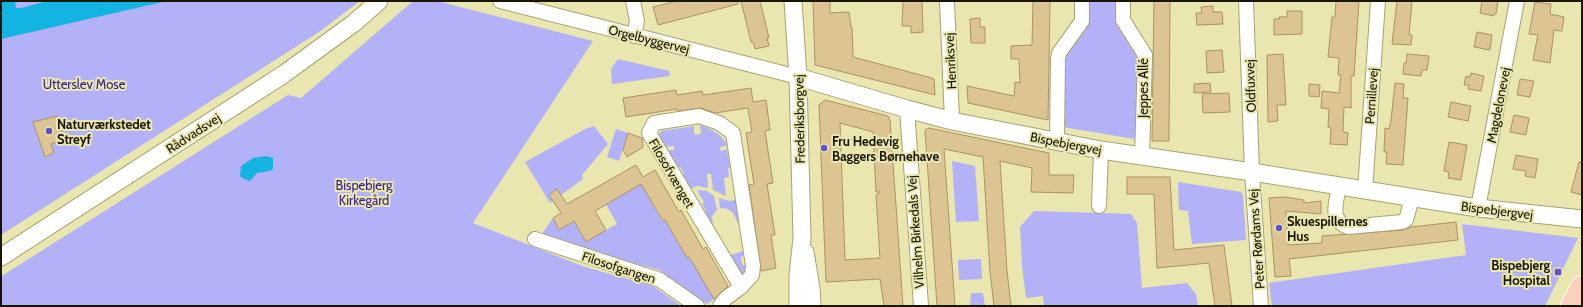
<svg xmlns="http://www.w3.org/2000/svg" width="1583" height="307" font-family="Cabin,sans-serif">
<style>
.green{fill:#b3b1f8}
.water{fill:#14b4e2}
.building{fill:#dcc493;stroke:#aa9363;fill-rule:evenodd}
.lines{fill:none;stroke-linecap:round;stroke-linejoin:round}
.minor-casing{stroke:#a6a36f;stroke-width:16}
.tertiary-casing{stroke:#a6a36f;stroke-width:19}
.primary-casing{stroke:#fff;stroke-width:24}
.minor{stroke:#fff;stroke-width:14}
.tertiary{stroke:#fff;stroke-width:17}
.primary{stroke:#fed0bc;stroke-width:22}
.poi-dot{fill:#6351ca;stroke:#e9e6b0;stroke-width:1.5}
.labels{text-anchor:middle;stroke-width:4;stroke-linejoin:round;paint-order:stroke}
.street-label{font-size:13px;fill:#181603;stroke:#e9e6b0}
.park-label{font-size:13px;fill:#371e88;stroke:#e9e6b0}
.poi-label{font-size:13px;font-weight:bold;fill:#181603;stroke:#e9e6b0;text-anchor:start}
</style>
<rect width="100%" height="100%" fill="#e9e6b0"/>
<g class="green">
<path d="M1 1H360L319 32 1 235Z"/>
<path d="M413 1H437L593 41 473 223 585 267 653 286 681 306H1V277L8 272 288 95 301 98Z"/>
<path d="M1089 1H1117V22L1139 61 1135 139 1063 127V59L1088 26Z"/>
<path d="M618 59 669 71 670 76 612 84 611 69Z"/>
<path d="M700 125C711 129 722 134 727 145L719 148 721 151 727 149 730 168H728L729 177 724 178 726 196 713 190 711 174H707L708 188 697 186 689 189 681 176 684 174 680 167 678 168 667 150H674V146L666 147 659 135 661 131 694 126V134L698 135 701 133Z"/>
<path d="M594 126 608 144 582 175 583 179 550 203 525 162 585 129Z"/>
<path d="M616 129 628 133 619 161 607 157Z"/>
<path d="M952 161 975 166 979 221 956 222Z"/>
<path d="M1178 182 1241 192 1243 196 1246 240 1192 244 1188 211 1179 210Z"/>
<path d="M641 184 662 221 665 220 687 258 690 257 714 299 707 304 659 270 607 256 542 234 553 218 559 230 574 221 586 241 617 224 606 204Z"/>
<path d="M697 190 707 191 714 196 717 210 712 216 713 226H711L703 213 706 211 702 204 704 202Z"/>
<path d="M719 198 729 201 736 200 740 222H737C734 212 730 208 720 208Z"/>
<path d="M1034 211 1131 214 1137 223 1142 288 1187 283 1196 294 1198 306H1044L1043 296 1026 298 1022 266 1020 227Z"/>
<path d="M1462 224 1578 238 1545 306H1272L1269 283 1466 255Z"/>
<path d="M743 251V256H741L742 265H745L747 272 742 276 735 268 737 266 734 260 731 261 728 256Z"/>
<path d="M981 259 982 279 959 280 958 260Z"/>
<path d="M971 293H983L985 306H970Z"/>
</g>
<g class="water">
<path d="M1 1H15L16 8H21L47 1H167L1 39Z"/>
<path d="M266 156 273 158V169L270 171 257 173 250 181 242 178 240 176 241 166 253 158Z"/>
</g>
<g class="building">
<path d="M677 1H738V4L658 25 653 7Z"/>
<path d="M741 1H760L769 38H767L769 46 755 49 753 42H751Z"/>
<path d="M813 1H830V13L849 12 851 27H852L853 57 928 77 934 79 935 95 815 65Z"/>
<path d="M903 1H922L923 32 911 33V26H902Z"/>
<path d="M1033 1H1050L1048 120 968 103 967 86 1014 96 1015 82 1020 83 1019 59H1011V46L1032 45Z"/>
<path d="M1154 1H1170L1169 141H1152Z"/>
<path d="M1336 1H1359L1354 76H1351V108L1344 107 1343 130 1344 132 1348 133 1347 145 1330 144 1331 128 1328 127 1329 109 1321 108 1322 91 1339 93 1341 75H1338L1339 58 1328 57 1332 17H1335Z"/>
<path d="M1397 1H1412L1409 35H1412L1411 45 1392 44Z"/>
<path d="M1482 1H1498L1496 14 1494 13V16L1480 13Z"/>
<path d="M1535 2 1551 4 1550 14 1564 17 1562 31 1554 30 1550 63 1533 60 1538 35 1529 34Z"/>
<path d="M1213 6V12H1222L1223 24 1197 25 1196 13H1202L1201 7Z"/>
<path d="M1287 11H1302V34L1274 35V19H1279V17H1287Z"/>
<path d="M980 18V27H985V43H971L970 19Z"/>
<path d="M1477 32 1492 35 1490 50 1474 47Z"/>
<path d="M1222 50 1224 72 1207 73 1206 51Z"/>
<path d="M1283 54 1286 105H1277L1278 121 1268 122 1267 55Z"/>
<path d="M1407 54 1429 56 1427 70H1422L1421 76 1403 74 1404 63H1406Z"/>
<path d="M1471 73 1484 76 1481 91 1468 89 1469 85H1464L1466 76 1470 77Z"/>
<path d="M1520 79 1534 81 1530 97 1517 95Z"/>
<path d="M1210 83 1211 92 1194 93V84Z"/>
<path d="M1395 83 1404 84 1403 98H1408L1403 165 1386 164 1387 152H1384L1385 128 1389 129 1391 120Z"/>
<path d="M1309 84 1320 85 1319 97 1309 96Z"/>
<path d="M751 88 753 102 766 100 770 130 765 131 773 183 767 184 775 235H771L776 268 761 271 749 185 754 184 746 133 752 132 748 108 715 113 701 108 678 111 677 109 626 117 623 98 676 90 677 95 702 91 703 95Z"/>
<path d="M1229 93 1230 112 1203 113 1202 94Z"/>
<path d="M825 100 888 116 890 120 903 306H884L880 279 826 282 819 105ZM840 123 873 132 876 192H880L876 195 880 258 845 260Z"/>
<path d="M1451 102 1471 106 1468 121 1448 117Z"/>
<path d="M1514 115 1529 118 1526 135 1510 132Z"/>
<path d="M57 116 64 140 51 144 54 153 45 157 33 122Z"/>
<path d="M929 128 1049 153V175H1074L1073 193 1031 192 1032 168 1000 161 1007 271 1011 306H994L990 272 983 157 944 149 955 306H937L925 130Z"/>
<path d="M628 133 642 138 643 147 627 157 623 150Z"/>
<path d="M1449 142 1467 145 1461 180 1448 178 1449 172 1444 171Z"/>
<path d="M1516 155 1538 159 1535 178 1525 176 1526 171 1513 169Z"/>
<path d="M1579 162H1582V195L1571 192Z"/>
<path d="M636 165 643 177 655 170 679 212 681 210 703 249 706 247 728 286 715 298 714 299 689 257 687 258 665 220 663 221 641 184 595 211 606 230 586 242 574 221 559 230 553 218 561 213 549 195 557 189 567 204Z"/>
<path d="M1127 177H1170L1174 250 1224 245 1232 306H1215L1209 263 1157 268 1154 194H1127Z"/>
<path d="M1285 197 1304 200V203L1321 201V214L1286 211 1288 245 1322 243V236L1403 230 1411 227 1456 222 1458 240 1289 259 1291 276 1275 277 1269 198Z"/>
</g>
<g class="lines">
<defs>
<g id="minor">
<path d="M500 1 798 77"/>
<path d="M633 1 637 21 634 36"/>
<path d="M947 1 952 121"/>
<path d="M1123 1V20L1145 55 1142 157"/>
<path d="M1246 1 1252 172 1261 306"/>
<path d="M907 109 921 306"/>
<path d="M699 116 719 123 733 133 753 266 752 275 741 287 649 133 654 123Z"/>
<path d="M1057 141 1058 59 1059 53 1082 21V1"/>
<path d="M1339 187C1336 203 1329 220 1348 227L1402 222 1406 220 1412 198"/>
<path d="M1365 191 1378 1"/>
<path d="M1099 206 1101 150"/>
<path d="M1478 208 1517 1"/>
<path d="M535 239 660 280 697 306"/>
<path d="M720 306 725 299 741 287"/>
</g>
<g id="tertiary">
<path d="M793 1 798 77 802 238 798 275V306"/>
<path d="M798 77 907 109 952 121 1101 150 1252 172 1478 208 1582 219"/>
<path d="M805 252 811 288 812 306"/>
<path d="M1 257 284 74 354 23 379 1"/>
</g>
<path id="primary" d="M1572 306 1582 287"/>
</defs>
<use href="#minor" class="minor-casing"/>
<use href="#tertiary" class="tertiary-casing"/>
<use href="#primary" class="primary-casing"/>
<use href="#minor" class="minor"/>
<use href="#tertiary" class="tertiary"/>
<use href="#primary" class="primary"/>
</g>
<g class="poi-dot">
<circle cx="49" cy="131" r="4"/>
<circle cx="824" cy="148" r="4"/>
<circle cx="1279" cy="228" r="4"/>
<rect x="1554" y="268" width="8" height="8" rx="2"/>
</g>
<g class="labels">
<g class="street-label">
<text transform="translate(649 39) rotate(14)" y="5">Orgelbyggervej</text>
<text transform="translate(950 61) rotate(-93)" y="5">Henriksvej</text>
<text transform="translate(1250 86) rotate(-92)" y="5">Oldfuxvej</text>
<text transform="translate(1143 88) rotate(-90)" y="5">Jeppes Allé</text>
<text transform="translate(1371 96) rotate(-86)" y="5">Pernillevej</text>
<text transform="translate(1498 105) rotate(-79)" y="5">Magdelonevej</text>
<text transform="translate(799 119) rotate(-91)" y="5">Frederiksborgvej</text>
<text transform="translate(193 133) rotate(-33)" y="5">Rådvadsvej</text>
<text transform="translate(1066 143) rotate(11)" y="5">Bispebjergvej</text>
<text transform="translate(672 173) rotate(60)" y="5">Filosofvænget</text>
<text transform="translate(1497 210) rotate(7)" y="5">Bispebjergvej</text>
<text transform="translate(915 232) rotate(-94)" y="5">Vilhelm Birkedals Vej</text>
<text transform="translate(1256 239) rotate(-94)" y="5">Peter Rørdams Vej</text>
<text transform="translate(619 267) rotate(18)" y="5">Filosofgangen</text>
</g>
<g class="park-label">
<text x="84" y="89">Utterslev Mose</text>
<text x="364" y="190">Bispebjerg<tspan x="364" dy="15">Kirkegård</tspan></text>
</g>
<g class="poi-label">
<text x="57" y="129">Naturværkstedet<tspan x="57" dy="15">Streyf</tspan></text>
<text x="832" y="146">Fru Hedevig<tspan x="832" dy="15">Baggers Børnehave</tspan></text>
<text x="1287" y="226">Skuespillernes<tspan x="1287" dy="15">Hus</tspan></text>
<text x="1550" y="270" text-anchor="end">Bispebjerg<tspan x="1550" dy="15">Hospital</tspan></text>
</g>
</g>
<rect width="1583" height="307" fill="none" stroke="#181603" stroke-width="4"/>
</svg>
